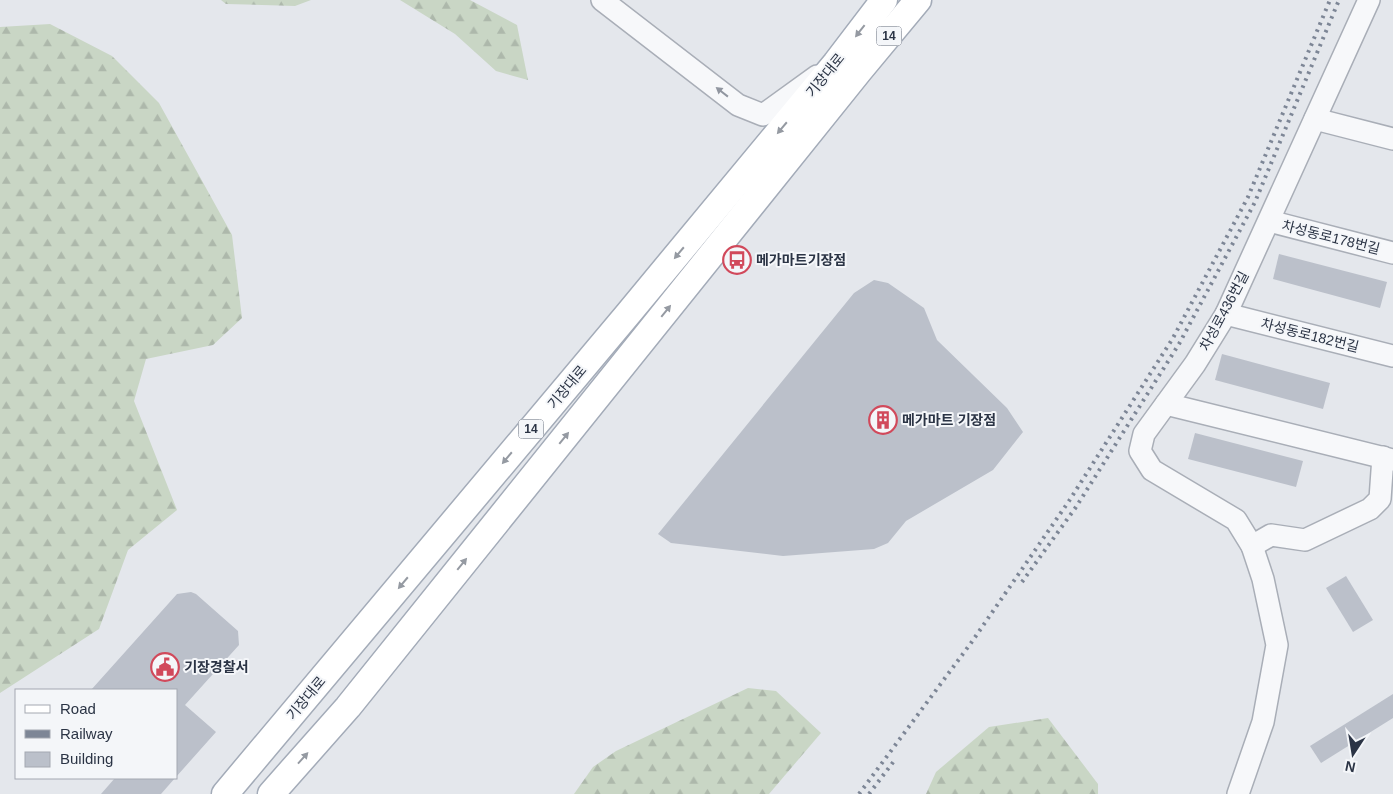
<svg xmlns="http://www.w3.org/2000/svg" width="1393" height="794" font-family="Arial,'Noto Sans KR',sans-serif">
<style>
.forest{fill:url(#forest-firs)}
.building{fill:#bbc0ca}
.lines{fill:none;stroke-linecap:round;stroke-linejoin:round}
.minor-casing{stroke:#a9aeb7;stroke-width:24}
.major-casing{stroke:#a3abb8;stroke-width:29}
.minor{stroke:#f7f8fa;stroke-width:21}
.major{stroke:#fff;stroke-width:26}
.rail{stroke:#7d8696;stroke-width:4;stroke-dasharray:2.5 5;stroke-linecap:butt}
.oneway{fill:#959aa2}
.oneway2{fill:#9196a0}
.labels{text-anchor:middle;stroke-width:4;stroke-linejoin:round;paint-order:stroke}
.shield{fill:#f4f6f9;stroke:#676e7b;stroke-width:1}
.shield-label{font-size:12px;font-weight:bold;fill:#2b3445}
.street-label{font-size:14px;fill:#2b3445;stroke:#f4f6f9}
.poi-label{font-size:14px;font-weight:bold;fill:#2b3445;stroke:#f4f6f9;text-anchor:start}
</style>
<defs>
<pattern id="forest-firs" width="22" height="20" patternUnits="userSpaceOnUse" patternTransform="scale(1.25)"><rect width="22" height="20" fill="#c9d6c5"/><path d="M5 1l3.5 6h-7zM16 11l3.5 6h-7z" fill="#adb8ab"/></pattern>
</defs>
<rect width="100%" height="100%" fill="#e4e7ec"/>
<g class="forest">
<path d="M221 0H311L295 6 226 4Z"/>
<path d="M400 0H470L517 25 528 80 496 71 455 34Z"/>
<path d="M50 24 112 56 159 103 232 235 242 318 213 345 146 359 134 401 177 510 128 550 99 629 0 693V27Z"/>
<path d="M748 688 776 691 821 733 769 794H574L593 767 616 751Z"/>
<path d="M1048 718 1098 784V794H926L936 772 989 727Z"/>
</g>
<g class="building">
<path d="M1279 254 1387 282 1380 308 1273 279Z"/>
<path d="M874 280 888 283 924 308 937 340 1007 408 1023 432 993 470 906 521 888 543 874 549 783 556 671 543 658 534 854 293Z"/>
<path d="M1222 354 1330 383 1323 409 1215 380Z"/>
<path d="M1195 433 1303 461 1296 487 1188 459Z"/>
<path d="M1346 576 1373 620 1353 632 1326 588Z"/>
<path d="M191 592 196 594 238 631 239 645 185 705 216 732 176 777V690H91L177 594Z"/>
<path d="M1393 694V718L1321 763 1310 746Z"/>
<path d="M115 778H175L161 794H101Z"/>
</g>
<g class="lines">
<defs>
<g id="minor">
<path d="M602 0 738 105 763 115 817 76"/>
<path d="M1315 119 1393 139"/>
<path d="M1269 221 1393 253"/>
<path d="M1226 314 1393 356"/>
<path d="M1166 404 1393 460"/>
<path d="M1252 546 1271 535 1305 540 1370 509 1380 499 1383 457"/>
<path d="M1238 794 1263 722 1277 645 1263 579 1252 546 1236 520 1152 470 1140 451 1144 434 1195 364 1226 314 1369 0"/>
</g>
<g id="major">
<path d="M225 794 628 314 836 63 884 0"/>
<path d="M271 794 348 707 859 71 918 0"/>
</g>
</defs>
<use href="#minor" class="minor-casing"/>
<use href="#major" class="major-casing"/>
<use href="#minor" class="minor"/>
<use href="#major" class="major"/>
<g class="rail">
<path d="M1022 582 1076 507 1179 344 1255 202 1339 0"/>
<path d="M859 794 971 643 1069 501 1173 338 1248 197 1330 0"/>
<path d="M869 794 894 761"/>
</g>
</g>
<defs><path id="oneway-solid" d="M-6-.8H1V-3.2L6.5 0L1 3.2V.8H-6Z" transform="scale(1.25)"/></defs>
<g class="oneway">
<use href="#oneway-solid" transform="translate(860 31) rotate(128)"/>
<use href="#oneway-solid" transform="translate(782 128) rotate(130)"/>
<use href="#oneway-solid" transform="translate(679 253) rotate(130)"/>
<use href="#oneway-solid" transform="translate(666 311) rotate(-51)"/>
<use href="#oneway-solid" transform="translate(564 438) rotate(-51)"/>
<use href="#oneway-solid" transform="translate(507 458) rotate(130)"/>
<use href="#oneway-solid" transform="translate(462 564) rotate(-51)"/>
<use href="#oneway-solid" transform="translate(403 583) rotate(130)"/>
<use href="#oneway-solid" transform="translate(303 758) rotate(-48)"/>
</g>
<use class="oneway2" href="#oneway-solid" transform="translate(722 92) rotate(-142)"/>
<defs>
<symbol id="bus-ring" viewBox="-11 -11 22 22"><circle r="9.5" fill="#f4f6f9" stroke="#d1495b" stroke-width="1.5"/><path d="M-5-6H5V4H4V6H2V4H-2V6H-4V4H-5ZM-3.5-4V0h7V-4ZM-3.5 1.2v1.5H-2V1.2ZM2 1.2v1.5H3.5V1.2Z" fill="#d1495b"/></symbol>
<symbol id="building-ring" viewBox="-11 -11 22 22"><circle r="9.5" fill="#f4f6f9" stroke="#d1495b" stroke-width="1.5"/><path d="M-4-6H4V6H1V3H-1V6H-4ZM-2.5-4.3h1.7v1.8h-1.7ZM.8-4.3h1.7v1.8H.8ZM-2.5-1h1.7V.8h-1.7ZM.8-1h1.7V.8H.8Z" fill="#d1495b"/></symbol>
<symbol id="civic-ring" viewBox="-11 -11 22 22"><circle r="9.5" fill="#f4f6f9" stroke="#d1495b" stroke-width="1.5"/><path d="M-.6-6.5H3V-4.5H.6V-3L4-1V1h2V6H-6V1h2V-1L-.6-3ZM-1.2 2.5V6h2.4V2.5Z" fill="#d1495b"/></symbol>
</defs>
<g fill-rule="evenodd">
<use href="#bus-ring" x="721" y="244" width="32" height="32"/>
<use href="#building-ring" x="867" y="404" width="32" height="32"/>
<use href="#civic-ring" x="149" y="651" width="32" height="32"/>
</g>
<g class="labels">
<g class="shield">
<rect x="876.5" y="26.5" width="25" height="19" rx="4"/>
<rect x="518.5" y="419.5" width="25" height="19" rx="4"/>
</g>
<g class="shield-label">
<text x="889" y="40">14</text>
<text x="531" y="433">14</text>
</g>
<g class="street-label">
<text transform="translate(825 75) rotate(-51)" y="5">기장대로</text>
<text transform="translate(1331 237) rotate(14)" y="5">차성동로178번길</text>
<text transform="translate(1224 311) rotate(-62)" y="5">차성로436번길</text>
<text transform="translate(1310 335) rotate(14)" y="5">차성동로182번길</text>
<text transform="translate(567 387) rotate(-50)" y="5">기장대로</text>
<text transform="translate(306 698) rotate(-50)" y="5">기장대로</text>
</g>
<g class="poi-label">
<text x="756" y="265">메가마트기장점</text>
<text x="902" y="425">메가마트 기장점</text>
<text x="184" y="672">기장경찰서</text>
</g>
</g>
<rect x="15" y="689" width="162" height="90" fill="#f4f6f9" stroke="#a4a8b1"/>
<rect x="25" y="705" width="25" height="8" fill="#ffffff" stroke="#a4a8b1"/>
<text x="60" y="714" font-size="15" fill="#2b3445">Road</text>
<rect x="25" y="730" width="25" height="8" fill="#7d8696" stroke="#a4a8b1"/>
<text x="60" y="739" font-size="15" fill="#2b3445">Railway</text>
<rect x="25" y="752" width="25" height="15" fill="#bbc0ca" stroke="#a4a8b1"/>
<text x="60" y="764" font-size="15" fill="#2b3445">Building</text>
<g transform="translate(1353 754) rotate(192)" stroke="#f4f6f9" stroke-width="4" paint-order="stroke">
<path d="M0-4L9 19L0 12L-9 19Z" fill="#2b3445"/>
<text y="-8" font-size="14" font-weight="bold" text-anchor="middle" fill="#2b3445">N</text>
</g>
</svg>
